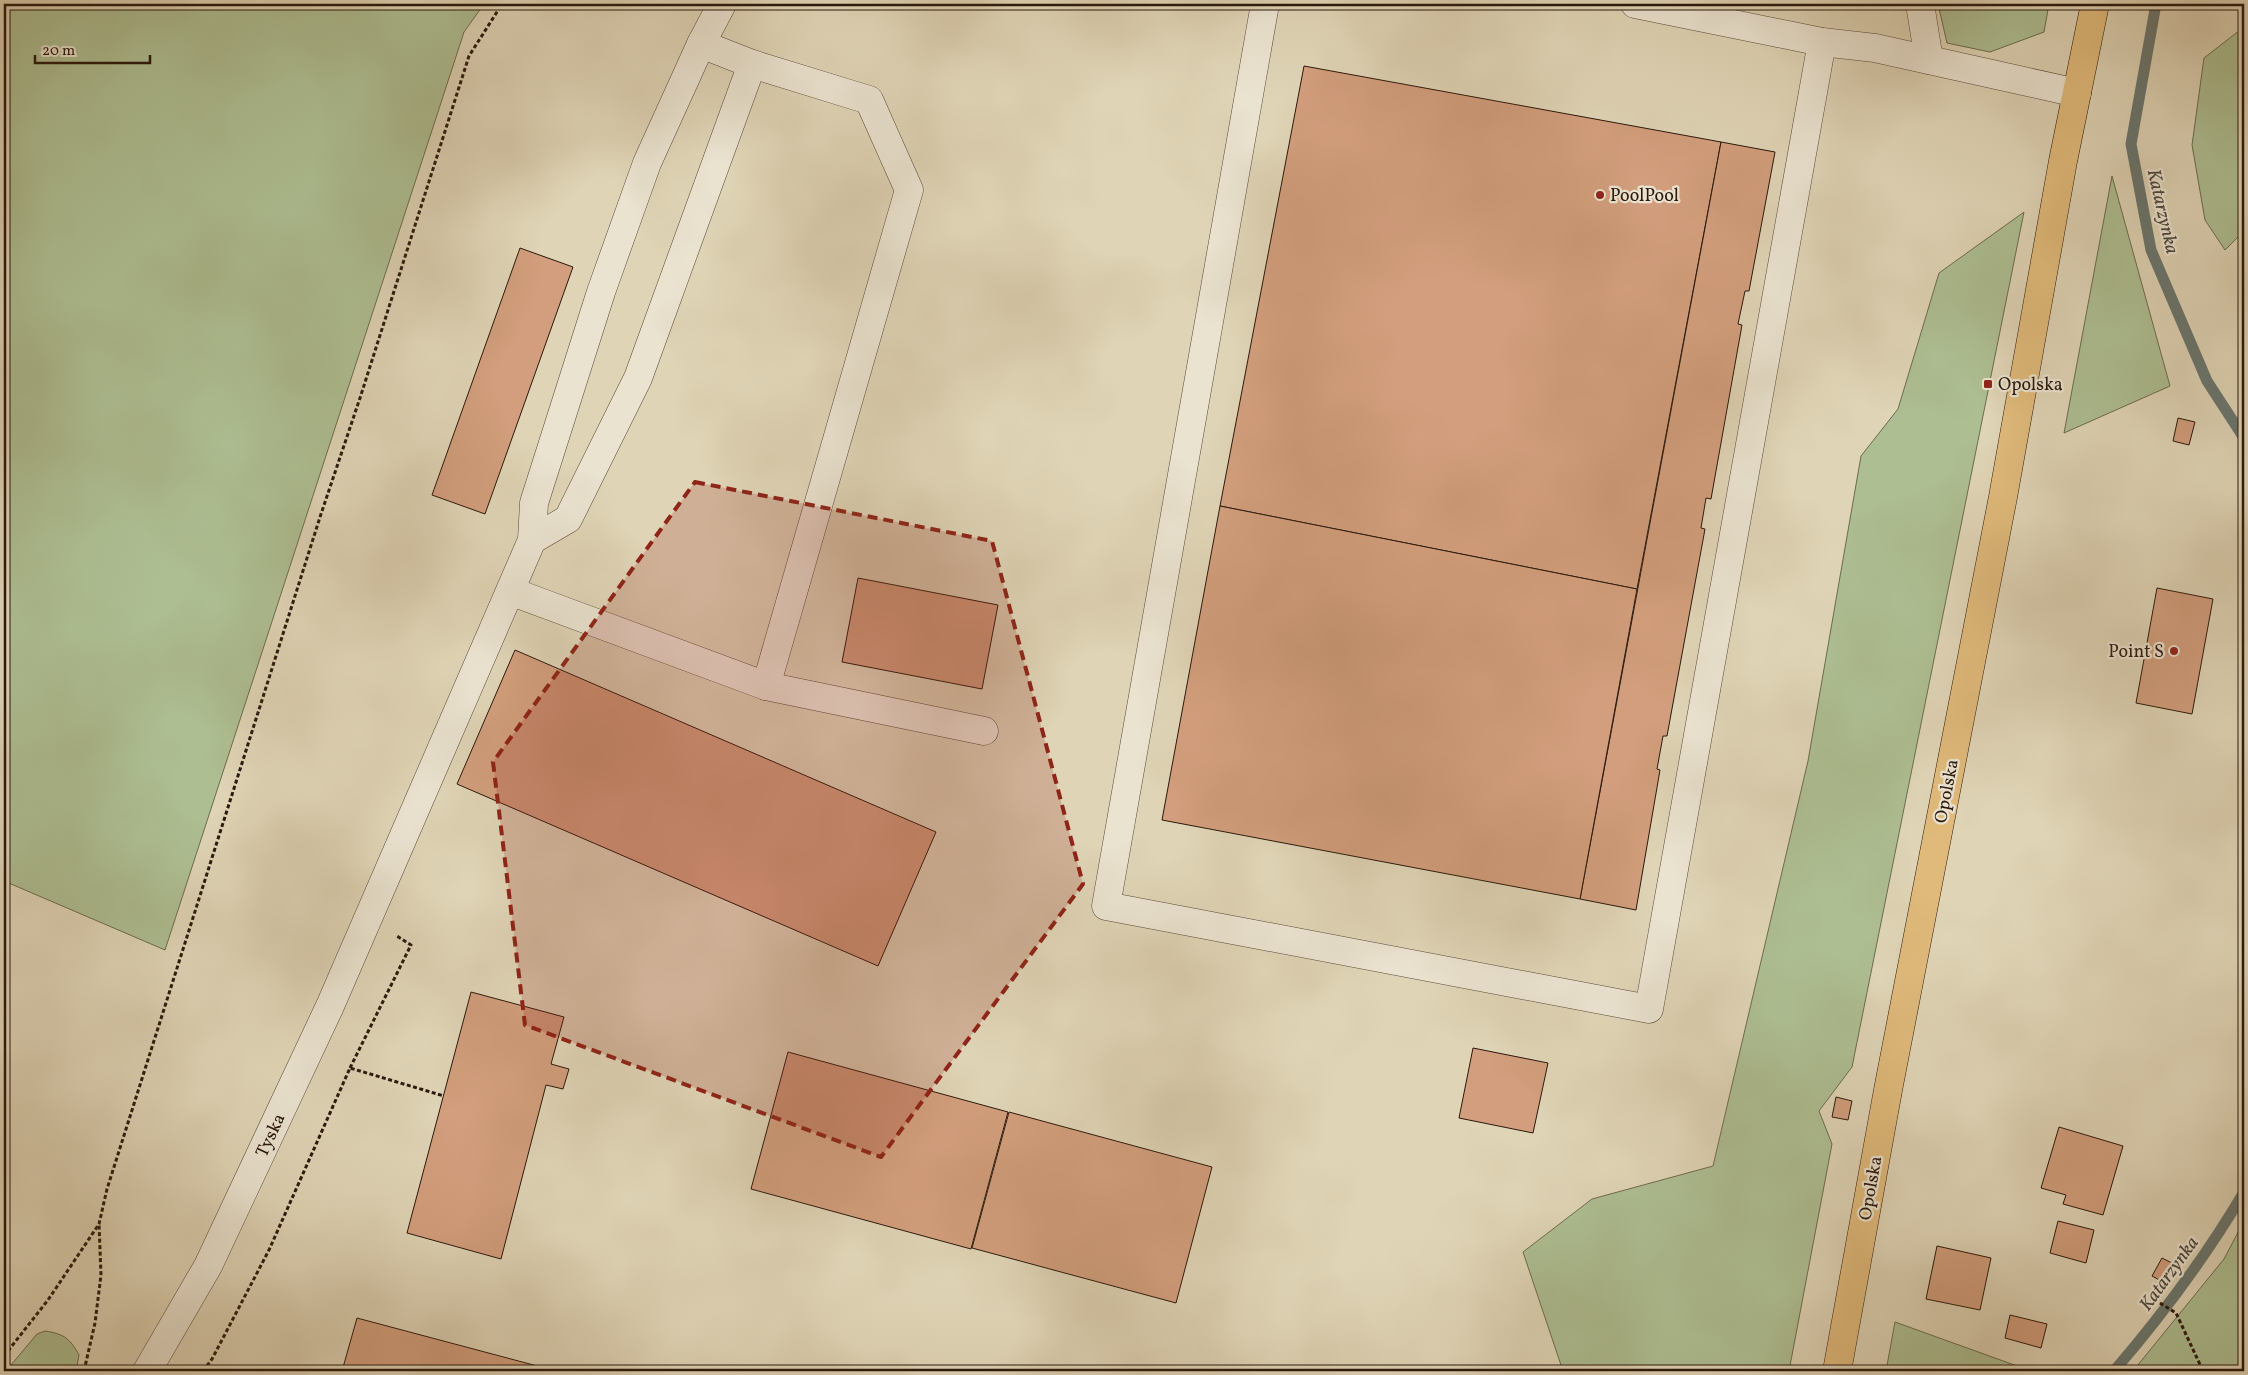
<svg xmlns="http://www.w3.org/2000/svg" width="2248" height="1375" font-family="Vollkorn,serif">
<style>
.green{fill:#adbe92;stroke:#6c6b4f}
.lines{fill:none;stroke-linecap:round;stroke-linejoin:round}
.stream{stroke:#6a7770;stroke-width:11}
.building{fill:#d29e7d;stroke:#2b180c}
.minor-casing{stroke:#584736;stroke-width:29}
.major-casing{stroke:#2b180c;stroke-width:29}
.path{stroke:#2b180c;stroke-width:3;stroke-dasharray:4 2.5;stroke-linecap:butt}
.minor{stroke:#eae3d0;stroke-width:28}
.major{stroke:#e0ba7b;stroke-width:28}
.marked{fill:#8f2418;fill-opacity:0.2;stroke:#8f2418;stroke-width:4;stroke-dasharray:10 6;stroke-linejoin:round}
.poi-dot{fill:#8f2418;stroke:#eae3d0;stroke-width:2}
.labels{text-anchor:middle;stroke-width:4.5;stroke-linejoin:round;paint-order:stroke}
.poi-label{font-size:18px;fill:#2b180c;stroke:#eae3d0;text-anchor:start}
.street-label{font-size:18px;fill:#2b180c;stroke:#eae3d0}
.water-label{font-size:19px;font-style:italic;fill:#4a483e;stroke:#eae3d0}
</style>
<rect width="100%" height="100%" fill="#dfd4b6"/>
<filter id="stains"><feTurbulence type="fractalNoise" baseFrequency=".004" numOctaves="4"/><feColorMatrix values="0 0 0 0 .2 0 0 0 0 .09 0 0 0 0 .02 0 0 0 .5 -.17"/></filter>
<radialGradient id="worn" r=".72"><stop offset=".6" stop-color="#630" stop-opacity="0"/><stop offset="1" stop-color="#630" stop-opacity=".3"/></radialGradient>
<g class="green">
<path d="M4 4H484L464 32 165 950 4 881Z"/>
<path d="M1938 4H2049L2044 32 1990 52 1947 43Z"/>
<path d="M2244 27V231L2225 250 2205 220 2192 145 2204 58Z"/>
<path d="M2112 176 2170 386 2064 433Z"/>
<path d="M2024 212 1852 1067 1819 1111 1832 1144 1789 1371H1563L1523 1252 1592 1199 1713 1166 1808 761 1861 456 1898 409 1939 273Z"/>
<path d="M2244 1221V1371H2133L2224 1259Z"/>
<path d="M1895 1322 2031 1371H1886Z"/>
<path d="M45 1331C65 1334 70 1339 79 1355L76 1371H6L37 1334Z"/>
</g>
<g class="lines">
<g class="stream">
<path d="M2156 4 2131 144 2151 250 2207 381 2244 438"/>
<path d="M2114 1371C2164 1313 2205 1258 2244 1192"/>
</g>
</g>
<g class="building">
<path d="M1304 66 1721 142 1637 589 1220 506Z"/>
<path d="M1721 142 1775 152 1749 291H1745L1738 324 1742 325 1711 499 1706 498 1701 528 1705 529 1667 736H1663L1657 769 1660 770 1636 910 1580 899Z"/>
<path d="M520 248 573 267 485 514 432 495Z"/>
<path d="M2178 418 2195 422 2189 445 2173 441Z"/>
<path d="M1220 506 1637 589 1580 899 1162 820Z"/>
<path d="M858 578 998 605 982 689 842 662Z"/>
<path d="M2157 588 2213 599 2192 714 2136 703Z"/>
<path d="M515 650 936 832 878 966 457 784Z"/>
<path d="M471 992 564 1017 551 1064 569 1069 563 1089 546 1085 501 1259 407 1233Z"/>
<path d="M1473 1048 1548 1063 1533 1133 1459 1118Z"/>
<path d="M788 1052 1008 1112 971 1249 751 1189Z"/>
<path d="M1836 1097 1852 1101 1848 1120 1832 1117Z"/>
<path d="M1009 1112 1212 1167 1176 1303 972 1248Z"/>
<path d="M2059 1127 2123 1146 2103 1215 2063 1204 2066 1195 2041 1188Z"/>
<path d="M2058 1221 2094 1230 2086 1263 2050 1253Z"/>
<path d="M1937 1246 1991 1258 1980 1310 1926 1299Z"/>
<path d="M2162 1258 2174 1264 2165 1283 2152 1276Z"/>
<path d="M2010 1315 2047 1324 2041 1348 2005 1338Z"/>
<path d="M357 1318 556 1371H342Z"/>
</g>
<g class="lines">
<defs>
<g id="minor">
<path d="M1265 4 1106 906 1649 1009 1822 42"/>
<path d="M1635 4 1822 42 1875 48 2077 93"/>
<path d="M1920 4 1929 60"/>
<path d="M701 44 722 4"/>
<path d="M532 540 568 519 638 378 752 64"/>
<path d="M766 686 984 731"/>
<path d="M147 1371 208 1266 330 1006 532 540 534 503 601 292 647 163 701 44 752 64 869 100 909 190 766 686 510 591"/>
</g>
<path id="major" d="M1837 1371 1888 1090 2003 497 2063 161 2095 4"/>
</defs>
<use href="#minor" class="minor-casing"/>
<use href="#major" class="major-casing"/>
<g class="path">
<path d="M350 1068 411 945 397 936"/>
<path d="M2160 1303 2176 1313 2203 1371"/>
<path d="M4 1356 48 1300 99 1224 107 1189 321 514 360 398 469 56 502 4"/>
<path d="M84 1371 95 1323 101 1275 99 1224"/>
<path d="M203 1371 212 1359 269 1250 350 1068 444 1096"/>
</g>
<use href="#minor" class="minor"/>
<use href="#major" class="major"/>
</g>
<path class="marked" d="M695 482 992 541 1083 884 881 1157 525 1025 493 762Z"/>
<g class="poi-dot">
<circle cx="1600" cy="195" r="5"/>
<rect x="1983" y="379" width="10" height="10" rx="2.5"/>
<circle cx="2174" cy="651" r="5"/>
</g>
<g class="labels">
<g class="poi-label">
<text x="1610" y="201">PoolPool</text>
<text x="1998" y="390">Opolska</text>
<text x="2164" y="657" text-anchor="end">Point S</text>
</g>
<g class="street-label">
<text transform="translate(1946 791) rotate(-79)" y="6">Opolska</text>
<text transform="translate(270 1135) rotate(-65)" y="6">Tyska</text>
<text transform="translate(1870 1188) rotate(-80)" y="6">Opolska</text>
</g>
<g class="water-label">
<text transform="translate(2164 211) rotate(77)" y="7">Katarzynka</text>
<text transform="translate(2168 1273) rotate(-54)" y="7">Katarzynka</text>
</g>
</g>
<rect width="2248" height="1375" fill="none" stroke="#dfd4b6" stroke-width="20"/>
<rect x="5" y="5" width="2238" height="1365" fill="none" stroke="#2b180c" stroke-width="2.5"/>
<rect x="10" y="10" width="2228" height="1355" fill="none" stroke="#2b180c"/>
<path d="M35 55v8h115v-8" fill="none" stroke="#2b180c" stroke-width="2.5"/>
<text x="42" y="55" font-size="15" fill="#2b180c" stroke="#eae3d0" stroke-width="4" paint-order="stroke">20 m</text>
<rect width="100%" height="100%" filter="url(#stains)"/>
<rect width="100%" height="100%" fill="url(#worn)"/>
</svg>
